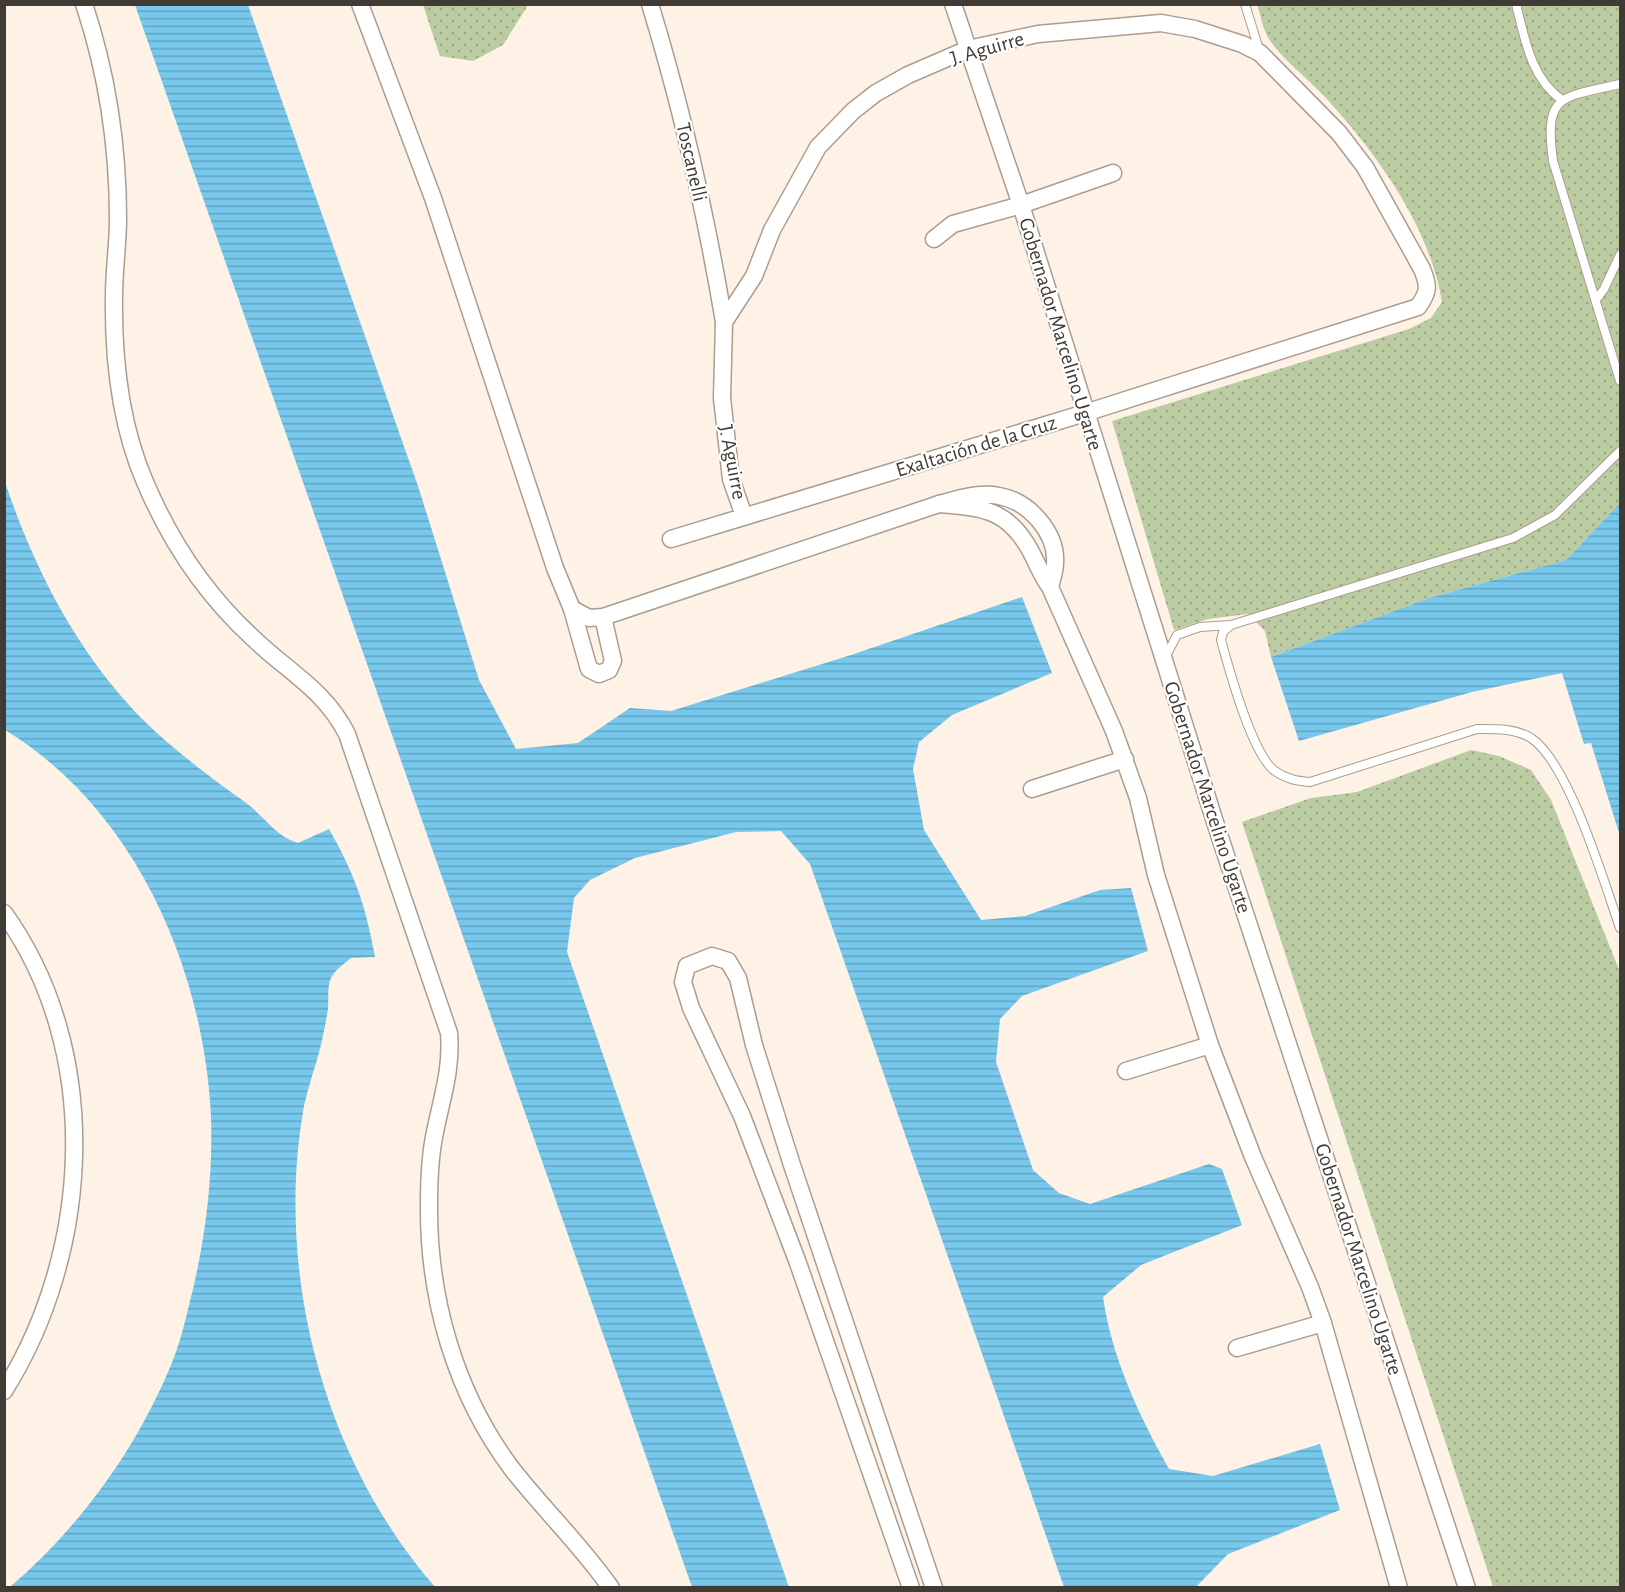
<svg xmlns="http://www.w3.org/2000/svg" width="1625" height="1592" font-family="'Alegreya Sans',sans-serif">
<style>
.grass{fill:url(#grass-dots)}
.water{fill:url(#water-rules)}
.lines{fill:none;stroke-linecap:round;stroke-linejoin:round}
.lane-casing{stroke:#ab9d8f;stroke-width:10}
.street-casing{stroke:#ab9d8f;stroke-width:19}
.lane{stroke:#fff;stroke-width:8}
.street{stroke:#fff;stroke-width:16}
.labels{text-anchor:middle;stroke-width:4.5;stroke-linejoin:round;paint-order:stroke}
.street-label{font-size:21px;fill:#413b35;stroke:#fff}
</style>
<defs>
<pattern id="grass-dots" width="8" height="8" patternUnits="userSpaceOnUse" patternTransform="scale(1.5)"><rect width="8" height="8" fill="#bbcca2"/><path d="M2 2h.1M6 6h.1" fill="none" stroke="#9aa785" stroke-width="1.8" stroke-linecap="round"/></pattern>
<pattern id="water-rules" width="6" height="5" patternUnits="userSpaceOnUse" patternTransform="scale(1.5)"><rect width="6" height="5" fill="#77c8ec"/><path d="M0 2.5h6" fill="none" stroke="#63a4c0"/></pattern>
</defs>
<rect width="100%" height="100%" fill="#fef1e6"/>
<g class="grass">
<path d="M423 5V4L528 5 503 45 473 61 440 56Z"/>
<path d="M1257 5H1620V503L1566 560 1429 598 1271 657 1265 631 1248 614 1208 619 1174 630 1112 421 1409 329 1431 318 1442 302C1429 224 1375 151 1323 95 1307 78 1281 58 1269 39 1263 30 1261 15 1257 5Z"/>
<path d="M1471 750 1499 756 1531 770 1551 800 1620 972V1587H1493L1242 822 1311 798 1357 792Z"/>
</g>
<g class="water">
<path d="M135 5H248L418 486 479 680 516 749 578 743 630 708 671 711 851 655 1022 597 1052 673 952 715 919 742 913 769 924 830 981 920 1025 916 1100 890 1131 888 1148 951 1022 996 1000 1019 996 1062 1033 1170 1059 1193 1090 1204 1209 1164 1222 1169 1242 1225 1141 1265 1103 1297C1112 1359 1139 1415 1169 1469L1213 1476 1320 1444 1340 1510 1228 1554 1196 1587H1064L810 864 781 831 736 832 635 858 590 880 574 898 567 952 789 1587H692Z"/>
<path d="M4 479C31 561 71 641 129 705 159 739 208 776 245 802 264 816 275 836 298 843L329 829C355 875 366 906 375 957L351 958C345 963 338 968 334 973 326 984 329 996 328 1009 326 1022 323 1036 320 1049 315 1068 308 1087 304 1106 274 1273 324 1460 435 1587H10C81 1526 138 1447 173 1360 182 1338 187 1312 193 1289 206 1233 213 1175 211 1117 204 968 135 809 5 730Z"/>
<path d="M1620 503V836L1591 743 1584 744 1562 673 1472 692 1299 741 1271 657 1429 598 1566 560Z"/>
</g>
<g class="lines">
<defs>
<g id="lane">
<path d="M1245 4 1260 53"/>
<path d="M1516 4C1525 40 1531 78 1562 100"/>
<path d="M1620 84C1560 98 1544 93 1553 161L1620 381"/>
<path d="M1596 300 1604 289 1620 255"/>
<path d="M1620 451 1555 515 1513 538 1231 625 1223 632 1221 640C1229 669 1252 755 1275 771 1286 779 1297 781 1310 782L1477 729C1494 729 1515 728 1531 738 1569 763 1604 882 1620 928"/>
<path d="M1166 656 1177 635 1200 627 1231 625"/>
</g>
<g id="street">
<path d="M84 4C107 73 118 147 118 219 118 244 114 270 114 296 113 359 120 424 145 482 170 541 206 595 253 638 288 672 324 689 347 734L449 1033C452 1069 442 1097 435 1132 430 1155 429 1180 429 1204 428 1298 455 1393 512 1469 544 1510 581 1545 611 1588"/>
<path d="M360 4 433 198 555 568 572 609 589 669 599 674 609 670 613 661 603 617"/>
<path d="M650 4C682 109 706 214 724 322"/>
<path d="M953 4 1021 205 1214 819 1467 1588"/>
<path d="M934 239 953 224 1021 205 1113 173"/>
<path d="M671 539 1085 413 1418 307C1429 292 1429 286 1422 269L1365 167 1339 133 1260 53 1242 44 1195 29 1161 23 1038 34 968 49 908 75 876 93 853 111 818 147 772 230 754 276 724 322 722 398 731 479 744 516"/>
<path d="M1050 587C1052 579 1055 571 1055 563 1057 533 1029 501 999 496 979 492 958 499 939 504 981 508 1007 508 1030 550 1037 563 1041 575 1050 587L1114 731 1138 798 1156 875 1210 1045 1253 1157 1310 1287 1323 1323 1399 1588"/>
<path d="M572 609 589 618 603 617 939 504"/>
<path d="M1032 789 1125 759"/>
<path d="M4 913C103 1051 92 1251 4 1391"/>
<path d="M1126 1071 1210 1045"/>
<path d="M1237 1348 1323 1323"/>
<path d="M911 1588 798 1263 742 1116 691 1008 683 982 687 966 712 956 728 961 738 978 754 1045 792 1165 934 1588"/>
</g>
</defs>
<use href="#lane" class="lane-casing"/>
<use href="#street" class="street-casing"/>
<use href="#lane" class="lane"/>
<use href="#street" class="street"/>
</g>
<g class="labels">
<g class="street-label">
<text transform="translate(987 48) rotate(-16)" y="7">J. Aguirre</text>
<text transform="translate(692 162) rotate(77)" y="7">Toscanelli</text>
<text transform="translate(1061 334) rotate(73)" y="7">Gobernador Marcelino Ugarte</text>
<text transform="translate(976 446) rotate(-17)" y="7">Exaltación de la Cruz</text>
<text transform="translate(733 462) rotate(79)" y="7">J. Aguirre</text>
<text transform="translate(1208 797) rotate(72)" y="7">Gobernador Marcelino Ugarte</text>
<text transform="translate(1359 1259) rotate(72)" y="7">Gobernador Marcelino Ugarte</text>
</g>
</g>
<rect width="1625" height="1592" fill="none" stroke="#413b35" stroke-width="12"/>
</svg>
